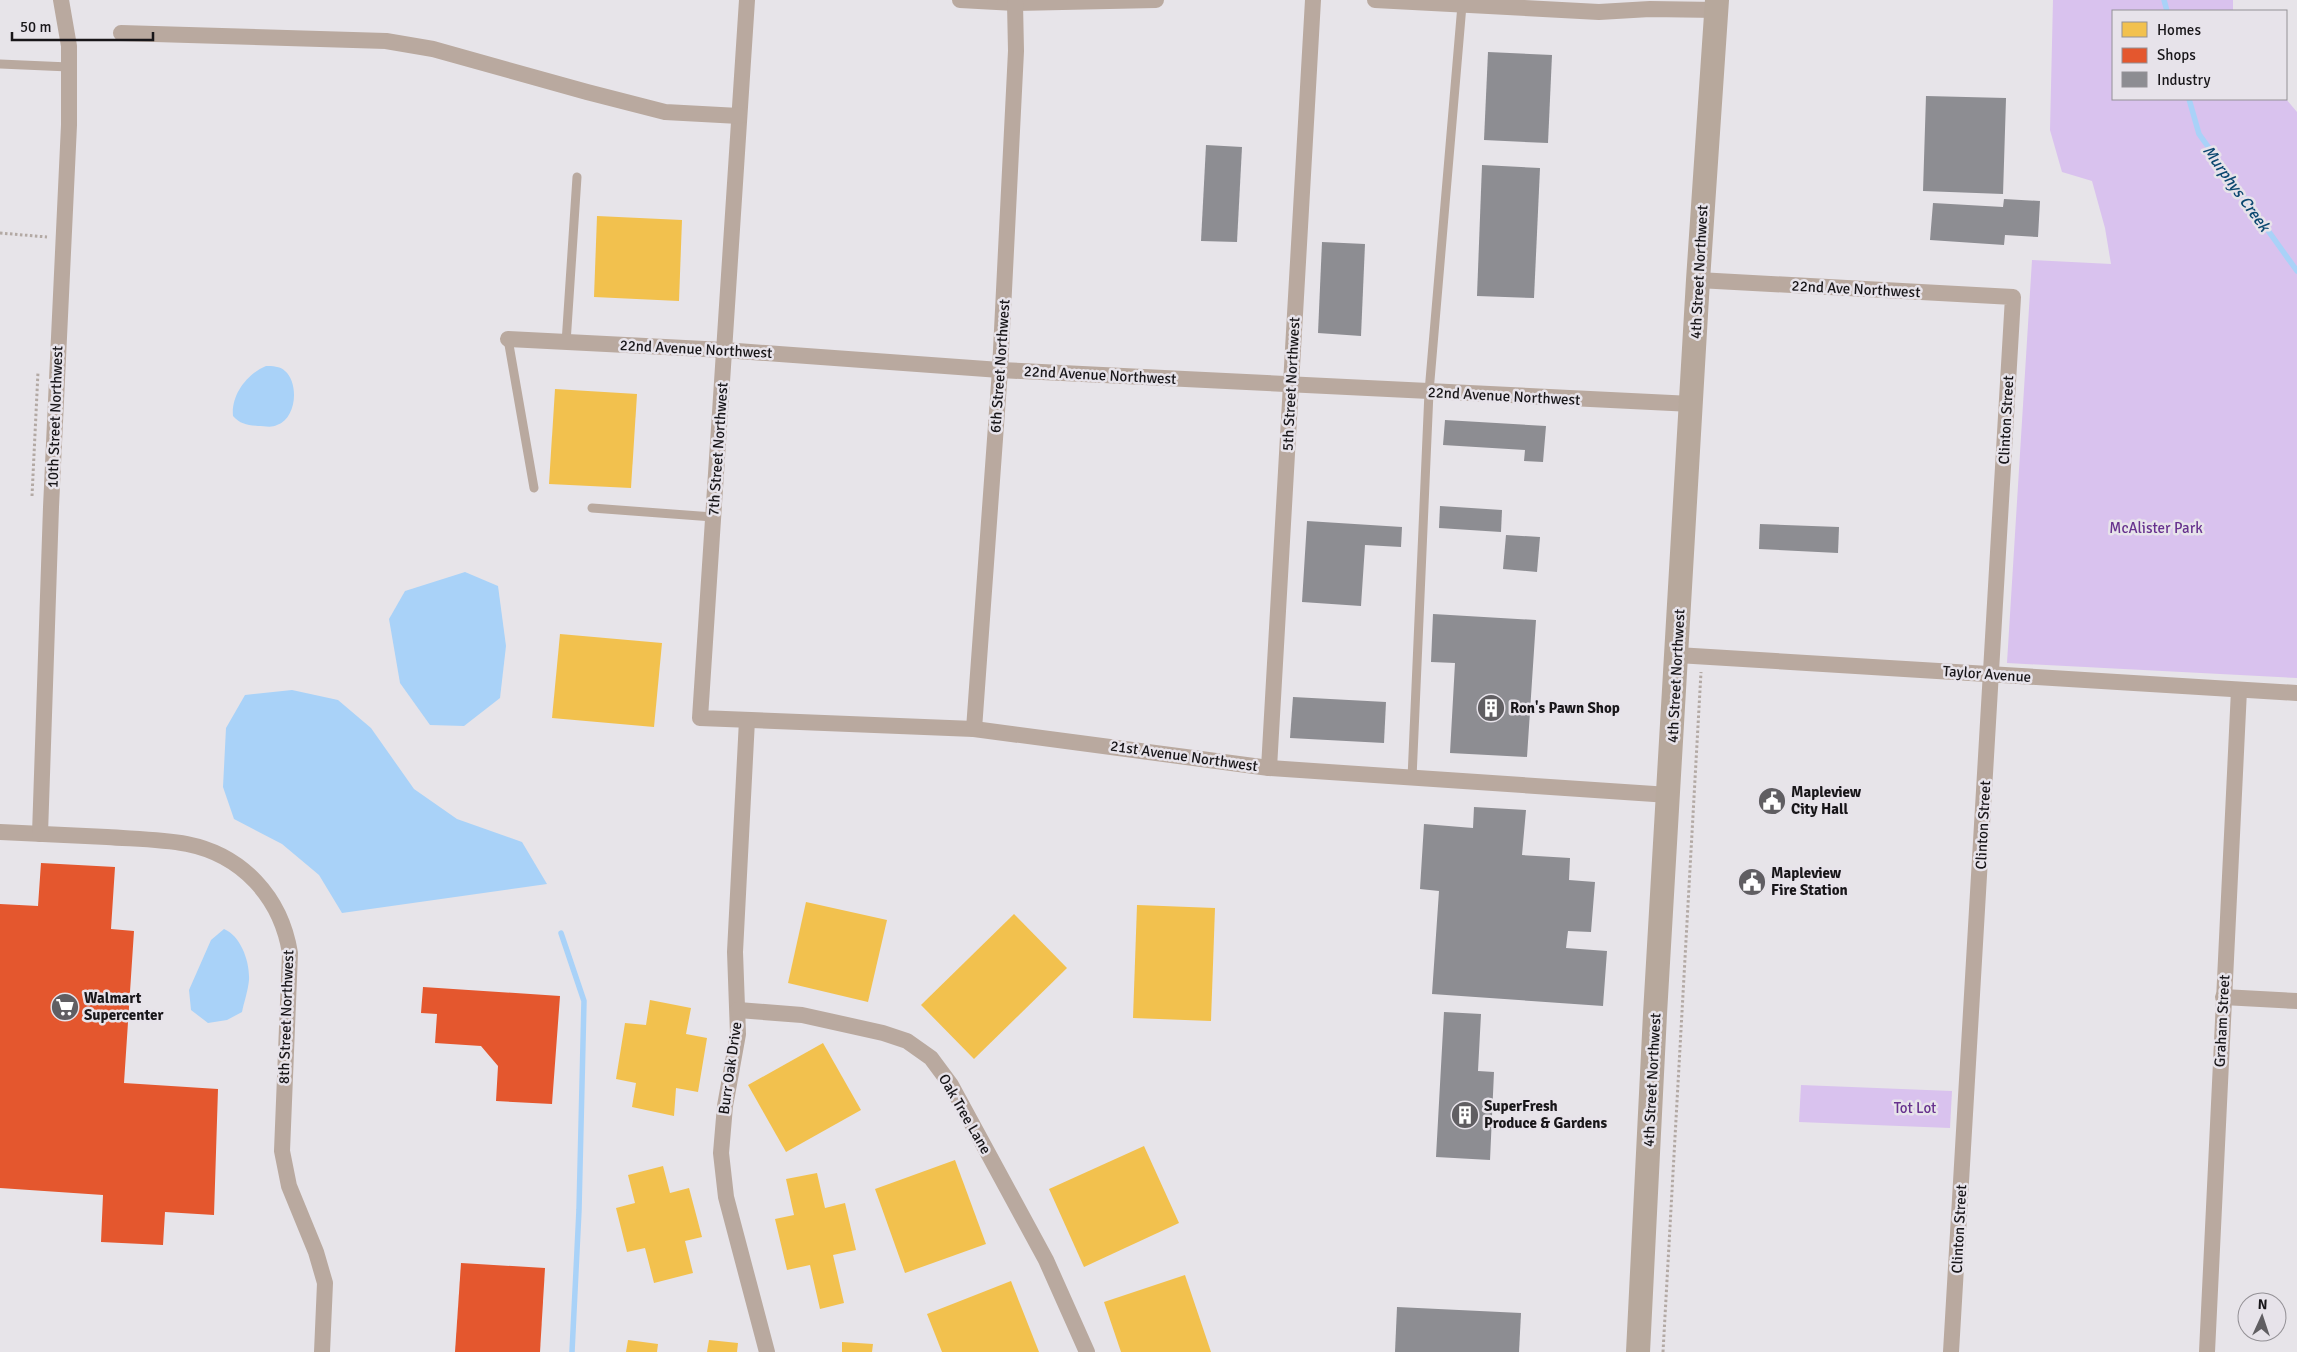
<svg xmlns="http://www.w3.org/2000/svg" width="2297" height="1352" font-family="Signika,sans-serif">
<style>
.green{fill:#d9c2ee}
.water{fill:#a9d2f8}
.homes{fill:#f2c14e}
.shops{fill:#e4572e}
.industry{fill:#8d8d92}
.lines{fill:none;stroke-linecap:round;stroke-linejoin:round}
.stream{stroke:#a9d2f8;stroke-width:5.5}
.path{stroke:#b3a9a4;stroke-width:3;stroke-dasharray:2.5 2.5;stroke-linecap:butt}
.lane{stroke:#b9a99f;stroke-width:9}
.street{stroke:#b9a99f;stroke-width:16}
.secondary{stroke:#b7a89c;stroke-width:24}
.labels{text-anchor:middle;stroke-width:5;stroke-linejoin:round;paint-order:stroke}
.street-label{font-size:15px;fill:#181619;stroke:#e7e3ea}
.park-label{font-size:15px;fill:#67328e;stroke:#e7e3ea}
.poi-label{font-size:15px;font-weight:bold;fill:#181619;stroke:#e7e3ea;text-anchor:start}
.water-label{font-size:16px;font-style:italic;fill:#0c4870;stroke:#e7e3ea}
</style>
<rect width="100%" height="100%" fill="#e7e4e9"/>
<g class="green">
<path d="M2053 0H2233V11H2113V99H2286L2297 112V678L2007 663 2032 260 2111 264 2105 228 2092 181 2062 172 2050 130Z"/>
<path d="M1801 1085 1952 1091 1950 1128 1799 1122Z"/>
</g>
<g class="water">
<path d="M266 366C272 366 280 366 285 371 299 383 297 418 277 425 272 428 264 426 258 426 247 425 240 424 233 416 231 395 247 374 266 366Z"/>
<path d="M465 572 498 586 506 646 500 698 464 726 430 725 400 683 389 619 405 591Z"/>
<path d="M292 690 338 700 371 728 414 789 457 819 522 842 547 884 342 913 319 875 282 844 234 819 223 787 226 728 245 695Z"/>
<path d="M224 929C241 936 250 962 249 980 248 991 244 1002 242 1012L227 1020 208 1023 191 1010 189 990 211 940Z"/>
</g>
<g class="homes">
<path d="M597 216 682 220 679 301 594 297Z"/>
<path d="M555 389 637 394 631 488 549 484Z"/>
<path d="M560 634 662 643 654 727 552 718Z"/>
<path d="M806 902 887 920 868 1002 788 983Z"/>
<path d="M1137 905 1215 908 1211 1021 1133 1018Z"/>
<path d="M1014 914 1067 968 974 1059 921 1005Z"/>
<path d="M650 1000 691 1008 686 1034 707 1038 698 1092 676 1088 674 1116 632 1107 636 1083 616 1079 625 1023 646 1025Z"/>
<path d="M823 1043 861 1110 786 1152 748 1085Z"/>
<path d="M1144 1146 1179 1223 1084 1267 1049 1189Z"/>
<path d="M955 1160 986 1244 905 1273 875 1189Z"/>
<path d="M663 1166 670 1193 689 1188 702 1237 685 1241 693 1273 654 1283 645 1248 627 1252 616 1208 635 1203 628 1175Z"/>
<path d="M817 1173 825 1208 845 1203 856 1250 833 1255 844 1303 820 1309 810 1265 787 1270 775 1219 794 1215 786 1179Z"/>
<path d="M1185 1275 1211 1352H1121L1104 1302Z"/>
<path d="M1011 1281 1039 1352H942L927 1314Z"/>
<path d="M628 1340 658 1344 657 1352H626Z"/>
<path d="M709 1340 738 1343 737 1352H707Z"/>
<path d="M842 1342 873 1344 872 1352H842Z"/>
</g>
<g class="shops">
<path d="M41 863 115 867 111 929 134 931 124 1083 218 1089 214 1215 165 1212 163 1245 101 1242 103 1195 0 1188V904L38 906Z"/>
<path d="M423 987 560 996 552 1104 496 1101 498 1066 481 1046 435 1043 437 1014 421 1013Z"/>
<path d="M461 1263 545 1268 540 1352H455Z"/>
</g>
<g class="industry">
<path d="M1488 52 1552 55 1548 143 1484 140Z"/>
<path d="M1926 96 2006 98 2003 194 1923 191Z"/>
<path d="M1206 145 1242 147 1237 242 1201 241Z"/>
<path d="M1482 165 1540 168 1534 298 1477 296Z"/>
<path d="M2004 199 2040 201 2038 237 2005 235 2004 245 1930 240 1933 203 2003 207Z"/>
<path d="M1322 242 1365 244 1361 336 1318 333Z"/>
<path d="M1445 420 1546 426 1543 462 1524 461 1525 450 1443 445Z"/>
<path d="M1440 506 1502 510 1501 532 1439 528Z"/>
<path d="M1307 521 1402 527 1401 547 1365 545 1361 606 1302 602Z"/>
<path d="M1760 524 1839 527 1838 553 1759 549Z"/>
<path d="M1506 535 1540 537 1537 572 1503 569Z"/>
<path d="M1433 614 1536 620 1527 757 1450 753 1455 663 1431 662Z"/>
<path d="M1293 697 1386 702 1384 743 1290 738Z"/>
<path d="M1474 807 1526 810 1522 855 1570 858 1569 880 1595 882 1591 932 1568 931 1566 948 1607 951 1603 1006 1432 994 1439 891 1420 889 1424 824 1473 828Z"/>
<path d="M1444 1012 1481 1014 1478 1071 1494 1072 1490 1160 1436 1157Z"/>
<path d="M1397 1307 1521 1313 1519 1352H1395Z"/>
</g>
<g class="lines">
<g class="stream">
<path d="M2164 0 2167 11"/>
<path d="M2189 99 2199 134 2297 271"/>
<path d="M561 933 584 1001 579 1210 572 1352"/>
</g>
<g class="path">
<path d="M0 233 47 237"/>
<path d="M32 496 38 372"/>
<path d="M1663 1352 1701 672"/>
</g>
<g class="lane">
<path d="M0 64 69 67"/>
<path d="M508 339 534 488"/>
<path d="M566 343 577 177"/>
<path d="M592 508 713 517"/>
<path d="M1412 778 1429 392 1462 5"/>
</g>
<g class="street">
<path d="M747 0 700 718 974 729 1269 768 1669 795"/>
<path d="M960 0 1015 3 1156 0"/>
<path d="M1375 0 1599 12 1650 9 1717 10"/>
<path d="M121 33 386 41 433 49 587 92 665 112 739 116"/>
<path d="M1698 280 2013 297 1951 1352"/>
<path d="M508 339 724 350 1000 370 1692 404"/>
<path d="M1677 655 2297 693"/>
<path d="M747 720 735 952 738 1034 725 1106 721 1153 726 1197 767 1352"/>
<path d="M974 729 1000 370 1016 51 1015 3"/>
<path d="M1269 768 1313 0"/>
<path d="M0 832C36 834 71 835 107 837 134 839 161 839 187 844 242 855 281 897 290 953L282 1151 289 1186 316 1252 325 1283 322 1352"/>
<path d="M40 834 51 507 69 125V46L61 0"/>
<path d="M2223 997 2297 1001"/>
<path d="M738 1010 802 1015 883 1033 907 1041 931 1058 951 1085 1046 1260 1087 1352"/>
<path d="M2207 1352 2239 690"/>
</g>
<path class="secondary" d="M1638 1352 1655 1014 1698 280 1717 0"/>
</g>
<defs>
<symbol id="building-disc" viewBox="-11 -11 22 22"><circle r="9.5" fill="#605e62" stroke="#e7e3ea"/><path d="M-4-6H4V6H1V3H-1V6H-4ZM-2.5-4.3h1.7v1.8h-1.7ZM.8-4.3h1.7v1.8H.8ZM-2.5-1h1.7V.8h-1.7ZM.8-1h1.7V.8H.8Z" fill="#fff"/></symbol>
<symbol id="civic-disc" viewBox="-11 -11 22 22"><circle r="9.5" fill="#605e62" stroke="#e7e3ea"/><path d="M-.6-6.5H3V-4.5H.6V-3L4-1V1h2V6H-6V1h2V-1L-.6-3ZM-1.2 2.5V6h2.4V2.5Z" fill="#fff"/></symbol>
<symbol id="supermarket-disc" viewBox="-11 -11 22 22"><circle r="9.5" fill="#605e62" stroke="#e7e3ea"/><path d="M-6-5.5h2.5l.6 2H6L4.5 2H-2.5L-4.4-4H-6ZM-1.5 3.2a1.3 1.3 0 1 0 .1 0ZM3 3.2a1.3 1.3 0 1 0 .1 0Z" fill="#fff"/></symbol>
</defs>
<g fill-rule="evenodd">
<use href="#building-disc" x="1475" y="692" width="32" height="32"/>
<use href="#civic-disc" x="1756" y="785" width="32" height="32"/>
<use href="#civic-disc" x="1736" y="866" width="32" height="32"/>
<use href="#supermarket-disc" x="49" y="991" width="32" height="32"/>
<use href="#building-disc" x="1449" y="1099" width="32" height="32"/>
</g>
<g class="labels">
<g class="street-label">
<text transform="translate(1699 272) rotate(-87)" y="5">4th Street Northwest</text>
<text transform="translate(1856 289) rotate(3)" y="5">22nd Ave Northwest</text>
<text transform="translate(696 349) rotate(3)" y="5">22nd Avenue Northwest</text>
<text transform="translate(1000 366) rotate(-86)" y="5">6th Street Northwest</text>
<text transform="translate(1100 375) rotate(3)" y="5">22nd Avenue Northwest</text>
<text transform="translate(1291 384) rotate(-87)" y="5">5th Street Northwest</text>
<text transform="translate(1504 396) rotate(3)" y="5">22nd Avenue Northwest</text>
<text transform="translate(55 417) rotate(-88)" y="5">10th Street Northwest</text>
<text transform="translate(2006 420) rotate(-87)" y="5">Clinton Street</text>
<text transform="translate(718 449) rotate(-86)" y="5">7th Street Northwest</text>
<text transform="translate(1987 674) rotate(4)" y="5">Taylor Avenue</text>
<text transform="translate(1676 676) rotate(-87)" y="5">4th Street Northwest</text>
<text transform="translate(1184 756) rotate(8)" y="5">21st Avenue Northwest</text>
<text transform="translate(1983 825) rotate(-87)" y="5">Clinton Street</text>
<text transform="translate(286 1017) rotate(-88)" y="5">8th Street Northwest</text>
<text transform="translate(2222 1021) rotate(-87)" y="5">Graham Street</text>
<text transform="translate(730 1068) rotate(-82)" y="5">Burr Oak Drive</text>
<text transform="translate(1652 1080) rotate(-87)" y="5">4th Street Northwest</text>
<text transform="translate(965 1114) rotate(60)" y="5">Oak Tree Lane</text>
<text transform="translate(1959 1229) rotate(-87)" y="5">Clinton Street</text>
</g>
<g class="park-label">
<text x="2156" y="533">McAlister Park</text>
<text x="1915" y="1113">Tot Lot</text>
</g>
<g class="poi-label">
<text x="1510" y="713">Ron's Pawn Shop</text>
<text x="1791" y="797">Mapleview<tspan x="1791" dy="17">City Hall</tspan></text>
<text x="1771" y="878">Mapleview<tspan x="1771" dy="17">Fire Station</tspan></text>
<text x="84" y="1003">Walmart<tspan x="84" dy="17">Supercenter</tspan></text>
<text x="1484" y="1111">SuperFresh<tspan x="1484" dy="17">Produce &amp; Gardens</tspan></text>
</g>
<g class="water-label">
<text transform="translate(2237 188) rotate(54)" y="6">Murphys Creek</text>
</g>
</g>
<rect x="2112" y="10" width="175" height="90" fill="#e7e3ea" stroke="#949196"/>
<rect x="2122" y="22" width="25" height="15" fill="#f2c14e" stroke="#949196"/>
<text x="2157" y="35" font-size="15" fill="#181619">Homes</text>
<rect x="2122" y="48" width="25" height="15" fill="#e4572e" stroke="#949196"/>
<text x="2157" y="60" font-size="15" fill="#181619">Shops</text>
<rect x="2122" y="72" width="25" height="15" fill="#8d8d92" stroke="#949196"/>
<text x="2157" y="85" font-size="15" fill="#181619">Industry</text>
<g transform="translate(2262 1317) rotate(3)"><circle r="24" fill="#e7e3ea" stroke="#949196"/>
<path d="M0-4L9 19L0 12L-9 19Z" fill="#605e62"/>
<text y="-8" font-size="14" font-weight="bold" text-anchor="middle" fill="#181619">N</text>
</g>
<path d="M12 32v8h141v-8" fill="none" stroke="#181619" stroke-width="2.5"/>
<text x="20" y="32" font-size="15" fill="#181619" stroke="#e7e3ea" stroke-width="4" paint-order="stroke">50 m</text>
</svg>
